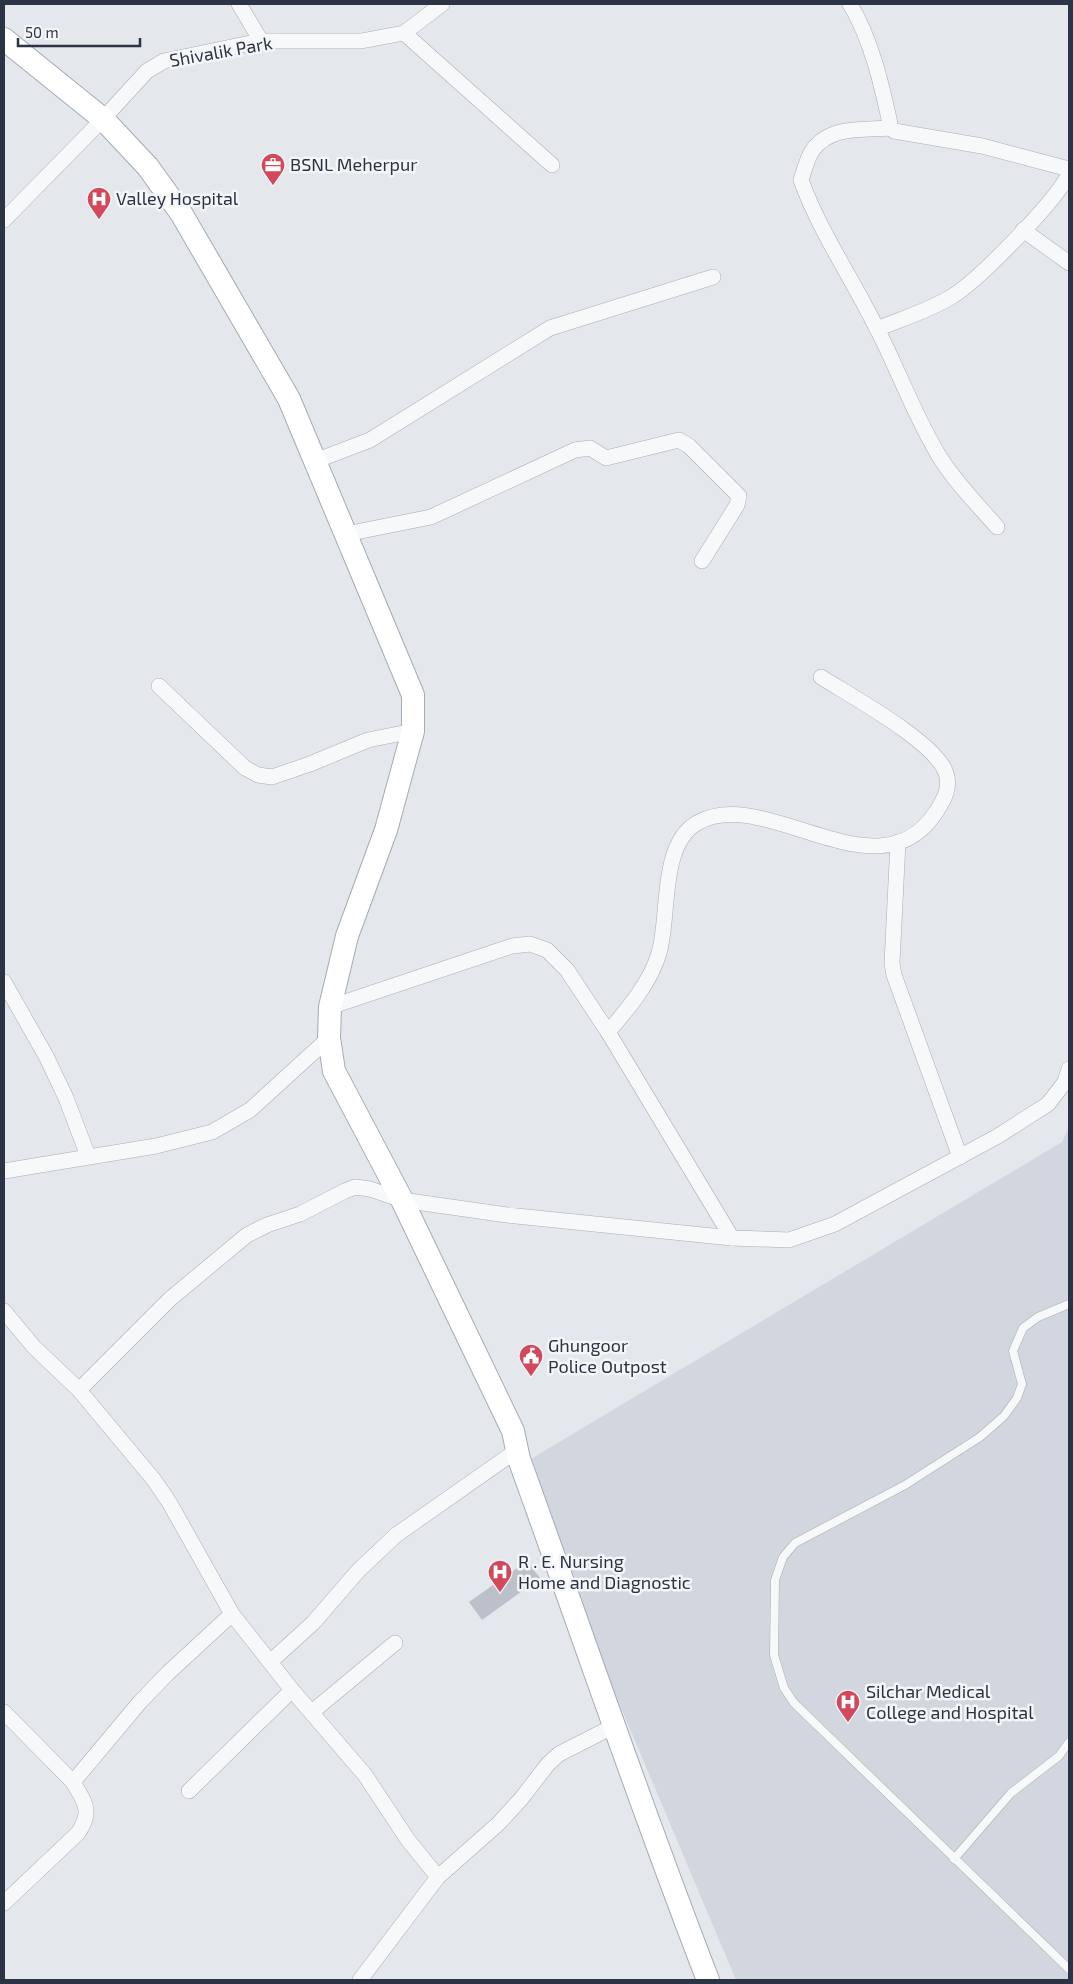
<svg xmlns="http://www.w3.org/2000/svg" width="1073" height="1984" font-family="'Exo 2',sans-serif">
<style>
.built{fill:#d2d6de}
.building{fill:#bbc0ca}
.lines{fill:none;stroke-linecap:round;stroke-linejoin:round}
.lane-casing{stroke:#a9aeb7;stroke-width:9}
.street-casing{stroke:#a9aeb7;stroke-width:16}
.primary-casing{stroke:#a3abb8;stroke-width:24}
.lane{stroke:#f7f8fa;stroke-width:8}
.street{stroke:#f7f8fa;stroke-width:15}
.primary{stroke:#fff;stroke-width:22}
.labels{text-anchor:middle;stroke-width:5;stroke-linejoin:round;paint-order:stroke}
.street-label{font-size:18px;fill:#2b3445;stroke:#f4f6f9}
.poi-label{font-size:18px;fill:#2b3445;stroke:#f4f6f9;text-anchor:start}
</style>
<rect width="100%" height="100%" fill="#e4e7ec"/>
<path class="built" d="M1069 1128V1980H736L519 1466 1062 1142Z"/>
<path class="building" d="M527 1561 540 1578 482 1620 469 1602Z"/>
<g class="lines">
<defs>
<g id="lane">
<path d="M1069 1304 1038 1317 1023 1328 1013 1351 1022 1384 1017 1398 1004 1416 980 1437 905 1485 795 1543 783 1557 775 1580 774 1655 784 1688 794 1703 1069 1969"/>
<path d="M954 1859 1011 1793 1059 1756 1069 1742"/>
</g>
<g id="street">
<path d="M239 4 261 41"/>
<path d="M850 4C872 41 882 86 891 128L894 131 982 146 1069 169"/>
<path d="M404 33 552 165"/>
<path d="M891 128C864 130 830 125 812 151 807 159 804 171 801 180 819 230 850 275 874 323 897 366 913 413 939 456 955 482 977 504 997 527"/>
<path d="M4 220 103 119 147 71 164 61 261 41H361L404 33 442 4"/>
<path d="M1023 230 1069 263"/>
<path d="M877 329C901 319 928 311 951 297 978 281 1055 202 1069 174"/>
<path d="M315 461 370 440 550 328 713 277"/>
<path d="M346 534 431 517 575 450 590 448 606 458 679 440 689 446 739 496 737 505 702 561"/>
<path d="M159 686 245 768 258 775 272 777 310 764 368 740 413 731"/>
<path d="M898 842 892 963 894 975 960 1157"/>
<path d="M4 982 46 1056 66 1098 88 1156"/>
<path d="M330 1007 512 946 530 944 547 950 567 970 608 1032 732 1238"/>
<path d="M608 1032C627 1010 651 982 659 953 670 917 659 845 697 823 768 782 886 909 942 802 947 793 949 782 946 773 936 742 849 695 821 677"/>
<path d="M4 1171 156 1146 212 1132 250 1110 329 1038"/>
<path d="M4 1311 34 1347 79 1390 154 1480 169 1502 232 1614 292 1690 365 1775 408 1840 438 1877 360 1980"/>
<path d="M79 1390 170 1299 247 1235 267 1225 300 1214 345 1191 355 1187 370 1189 402 1200 507 1215 732 1238 789 1240 835 1224 998 1136 1048 1104 1065 1082 1069 1069"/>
<path d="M270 1662 313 1623 358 1571 396 1535 516 1451"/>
<path d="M4 1712 73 1782"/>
<path d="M312 1712 395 1643"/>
<path d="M189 1791 292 1690"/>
<path d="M438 1877 498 1824 521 1799 548 1764 559 1754 616 1725"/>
<path d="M4 1903 78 1833C93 1811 85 1803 73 1782L140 1702 168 1673 232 1614"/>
</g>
<path id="primary" d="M4 39 103 119 148 167 181 213 289 399 413 695V731L386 830 347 936 330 1007 329 1038 334 1071 402 1200 513 1431 519 1459C582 1633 641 1808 708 1980"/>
</defs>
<use href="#lane" class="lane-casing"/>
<use href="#street" class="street-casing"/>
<use href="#primary" class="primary-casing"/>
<use href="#lane" class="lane"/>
<use href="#street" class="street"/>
<use href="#primary" class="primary"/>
</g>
<defs>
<symbol id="office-pin" viewBox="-11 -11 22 30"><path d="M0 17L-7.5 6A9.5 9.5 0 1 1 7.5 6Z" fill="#d1495b" stroke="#f4f6f9"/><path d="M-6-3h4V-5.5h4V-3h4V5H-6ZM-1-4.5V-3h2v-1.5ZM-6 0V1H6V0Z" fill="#fff"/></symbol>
<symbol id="hospital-pin" viewBox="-11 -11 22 30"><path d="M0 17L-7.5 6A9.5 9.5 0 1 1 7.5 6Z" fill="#d1495b" stroke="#f4f6f9"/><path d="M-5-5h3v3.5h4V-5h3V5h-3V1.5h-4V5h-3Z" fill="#fff"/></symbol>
<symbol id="civic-pin" viewBox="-11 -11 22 30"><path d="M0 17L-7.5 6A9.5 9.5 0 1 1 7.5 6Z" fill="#d1495b" stroke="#f4f6f9"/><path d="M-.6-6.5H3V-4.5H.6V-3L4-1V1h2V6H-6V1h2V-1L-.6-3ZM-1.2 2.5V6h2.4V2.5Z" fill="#fff"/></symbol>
</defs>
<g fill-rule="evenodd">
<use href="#office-pin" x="259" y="151" width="28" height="38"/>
<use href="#hospital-pin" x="85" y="185" width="28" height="38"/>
<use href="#civic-pin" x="517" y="1342" width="28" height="38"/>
<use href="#hospital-pin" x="486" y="1558" width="28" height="38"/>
<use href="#hospital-pin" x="834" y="1688" width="28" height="38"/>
</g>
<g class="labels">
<g class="street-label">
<text transform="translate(221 52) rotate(-10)" y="6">Shivalik Park</text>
</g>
<g class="poi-label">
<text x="290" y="171">BSNL Meherpur</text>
<text x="116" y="205">Valley Hospital</text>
<text x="548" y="1352">Ghungoor<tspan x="548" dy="21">Police Outpost</tspan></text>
<text x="518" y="1568">R . E. Nursing<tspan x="518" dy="21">Home and Diagnostic</tspan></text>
<text x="866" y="1698">Silchar Medical<tspan x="866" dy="21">College and Hospital</tspan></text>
</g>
</g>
<rect width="1073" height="1984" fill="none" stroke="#2b3445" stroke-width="10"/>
<path d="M18 38v8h122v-8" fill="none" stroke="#2b3445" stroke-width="2.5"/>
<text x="25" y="38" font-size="15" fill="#2b3445" stroke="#f4f6f9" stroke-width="4" paint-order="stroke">50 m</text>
</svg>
